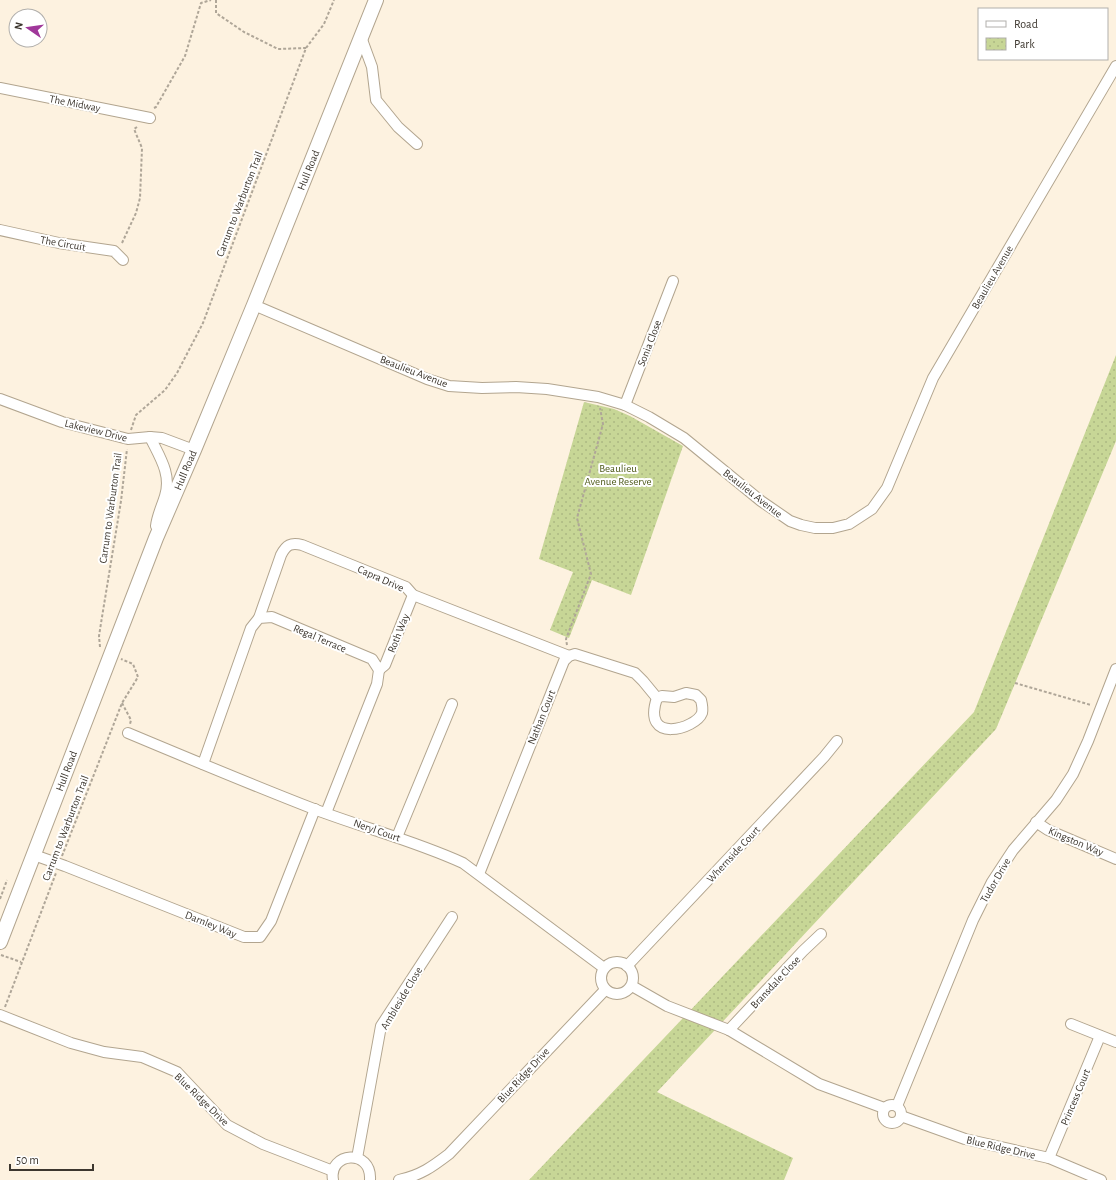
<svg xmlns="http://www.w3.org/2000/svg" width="1116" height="1180" font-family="'Alegreya Sans',sans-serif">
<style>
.park{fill:url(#park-dots)}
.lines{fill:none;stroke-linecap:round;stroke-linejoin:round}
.street-casing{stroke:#b2a58f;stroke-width:12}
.secondary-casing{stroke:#b2a58f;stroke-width:16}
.path{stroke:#afa698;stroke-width:2;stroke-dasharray:3 2;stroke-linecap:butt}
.street{stroke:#fff;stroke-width:10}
.secondary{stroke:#fff;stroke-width:14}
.labels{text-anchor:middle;stroke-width:4;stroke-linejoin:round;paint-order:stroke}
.street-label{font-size:11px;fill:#3d372f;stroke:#fff}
.park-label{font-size:11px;fill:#4c5817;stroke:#fff}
</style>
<defs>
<pattern id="park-dots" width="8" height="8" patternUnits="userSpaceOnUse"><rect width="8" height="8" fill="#c7d696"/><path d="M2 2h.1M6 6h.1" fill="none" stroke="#acb882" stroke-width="1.8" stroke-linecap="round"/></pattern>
</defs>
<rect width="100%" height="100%" fill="#fdf2e0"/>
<g class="park">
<path d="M1116 355V441L996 729 657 1092 793 1158 784 1180H529L974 712Z"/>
<path d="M584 402 614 409 630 416 683 446 631 595 592 580 569 638 550 630 573 572 539 559Z"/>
</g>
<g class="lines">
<defs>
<g id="street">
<path d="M361 37 372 67 376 100 398 127 417 144"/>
<path d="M0 88 150 118"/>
<path d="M0 230 59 243 114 251 123 260"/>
<path d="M254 305 427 379 449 386 482 388 516 387 547 389 598 397 625 405 649 417 684 438 761 501 790 521 801 525 815 528H833L849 524 872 509 887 488 933 378 1116 66"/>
<path d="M0 399 62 422 128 439 150 437 162 438 194 450"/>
<path d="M625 405 673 281"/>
<path d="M150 437C159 456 172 474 165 496 162 506 157 516 156 526"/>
<path d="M259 618 281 555C286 545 291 542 302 545L406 587 413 595 569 656"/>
<path d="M379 670 385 665 413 595"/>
<path d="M686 693 696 695 701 700C702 704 703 709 702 713 696 729 641 745 657 698L662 696 674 697Z"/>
<path d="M128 733C190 759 252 785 314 809 364 828 415 841 463 863L604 968"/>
<path d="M203 764 251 628 259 618 272 617 372 659 379 670 377 684 326 813"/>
<path d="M1036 822 1048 830 1116 859"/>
<path d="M397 837 452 704"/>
<path d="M34 855 65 866 244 937H260L271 921 315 809"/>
<path d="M479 874 564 661 569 656 575 654 635 673 643 681 657 698"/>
<circle cx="617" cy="978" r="16"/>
<path d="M627 966 824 757 837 741"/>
<path d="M632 986 667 1006 729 1030 819 1084 884 1108"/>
<path d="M0 1015 71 1043 104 1052 142 1057 177 1072 227 1125 263 1144 333 1171"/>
<path d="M1071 1024 1116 1042"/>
<path d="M729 1030 803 951 821 934"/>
<circle cx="892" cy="1114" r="9"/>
<path d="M897 1106 973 920 992 882 1013 850 1056 800 1073 774 1088 741 1116 669"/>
<path d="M901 1116 965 1139 1049 1158 1101 1180"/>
<path d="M357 1158 381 1026 452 917"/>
<path d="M1049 1158 1100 1036"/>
<path d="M333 1180C328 1152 372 1148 370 1180"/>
<path d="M399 1180C421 1175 432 1167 449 1154L605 990"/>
</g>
<path id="secondary" d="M0 942 156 538 194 450 254 305 376 0"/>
</defs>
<use href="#street" class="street-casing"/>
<use href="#secondary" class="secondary-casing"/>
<g class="path">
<path d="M216 0V13L244 32 278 49 306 48"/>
<path d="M154 108 156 107 185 56 201 3 211 0"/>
<path d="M122 243 136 213 140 198 142 148 134 129 137 127"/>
<path d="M131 430 136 415 165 390 177 373 203 323 306 48 324 24 334 0"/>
<path d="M567 645 566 639 591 574 577 518 603 424 600 408"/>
<path d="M100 647 99 636 102 617 121 501 127 449"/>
<path d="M1015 683 1091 705"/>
<path d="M122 703 131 720 130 724"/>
<path d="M62 856 122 703 138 677 133 664 121 659"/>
<path d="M0 899 7 880"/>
<path d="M1 955 21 962"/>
<path d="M5 1007 56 873"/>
</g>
<use href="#street" class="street"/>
<use href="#secondary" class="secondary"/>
</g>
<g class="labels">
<g class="street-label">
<text transform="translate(75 103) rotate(11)" y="4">The Midway</text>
<text transform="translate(308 170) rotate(-68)" y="4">Hull Road</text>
<text transform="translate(239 204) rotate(-69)" y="4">Carrum to Warburton Trail</text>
<text transform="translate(63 243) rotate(10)" y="4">The Circuit</text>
<text transform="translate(992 277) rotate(-60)" y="4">Beaulieu Avenue</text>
<text transform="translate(649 343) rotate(-69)" y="4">Sonia Close</text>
<text transform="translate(414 371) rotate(21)" y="4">Beaulieu Avenue</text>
<text transform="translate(96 430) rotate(14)" y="4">Lakeview Drive</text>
<text transform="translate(185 470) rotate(-67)" y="4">Hull Road</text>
<text transform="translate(753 493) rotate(38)" y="4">Beaulieu Avenue</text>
<text transform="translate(110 508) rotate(-82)" y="4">Carrum to Warburton Trail</text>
<text transform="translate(381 578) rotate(24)" y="4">Capra Drive</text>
<text transform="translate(398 633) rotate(-68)" y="4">Roth Way</text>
<text transform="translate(320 638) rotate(23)" y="4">Regal Terrace</text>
<text transform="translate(541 717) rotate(-68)" y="4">Nathan Court</text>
<text transform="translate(66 771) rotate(-69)" y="4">Hull Road</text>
<text transform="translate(65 828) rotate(-69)" y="4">Carrum to Warburton Trail</text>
<text transform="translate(377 830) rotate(19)" y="4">Neryl Court</text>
<text transform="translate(1076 841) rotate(23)" y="4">Kingston Way</text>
<text transform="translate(733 854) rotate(-47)" y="4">Whernside Court</text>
<text transform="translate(995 880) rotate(-60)" y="4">Tudor Drive</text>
<text transform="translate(211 924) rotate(22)" y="4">Darnley Way</text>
<text transform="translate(775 982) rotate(-47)" y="4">Bransdale Close</text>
<text transform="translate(401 998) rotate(-59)" y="4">Ambleside Close</text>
<text transform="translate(523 1075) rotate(-47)" y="4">Blue Ridge Drive</text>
<text transform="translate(1075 1097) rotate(-67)" y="4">Princess Court</text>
<text transform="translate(202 1099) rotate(44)" y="4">Blue Ridge Drive</text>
<text transform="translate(1001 1147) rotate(13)" y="4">Blue Ridge Drive</text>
</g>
<g class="park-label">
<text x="618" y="472">Beaulieu<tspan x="618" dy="13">Avenue Reserve</tspan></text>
</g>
</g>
<rect x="978" y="8" width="130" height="52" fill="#ffffff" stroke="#b1afac"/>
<rect x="986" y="21" width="20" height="6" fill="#ffffff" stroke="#b1afac"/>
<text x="1014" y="28" font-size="12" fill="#3d372f">Road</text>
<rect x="986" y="38" width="20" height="12" fill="url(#park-dots)" stroke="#b1afac"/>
<text x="1014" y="48" font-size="12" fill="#3d372f">Park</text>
<g transform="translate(28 28) rotate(283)"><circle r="19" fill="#ffffff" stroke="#b1afac"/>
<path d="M0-3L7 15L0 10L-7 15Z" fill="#a0379a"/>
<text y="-6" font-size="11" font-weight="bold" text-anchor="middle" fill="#3d372f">N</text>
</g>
<path d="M10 1164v6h83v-6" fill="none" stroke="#3d372f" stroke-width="2"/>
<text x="16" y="1164" font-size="12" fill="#3d372f" stroke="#ffffff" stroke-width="3" paint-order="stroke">50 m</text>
</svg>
